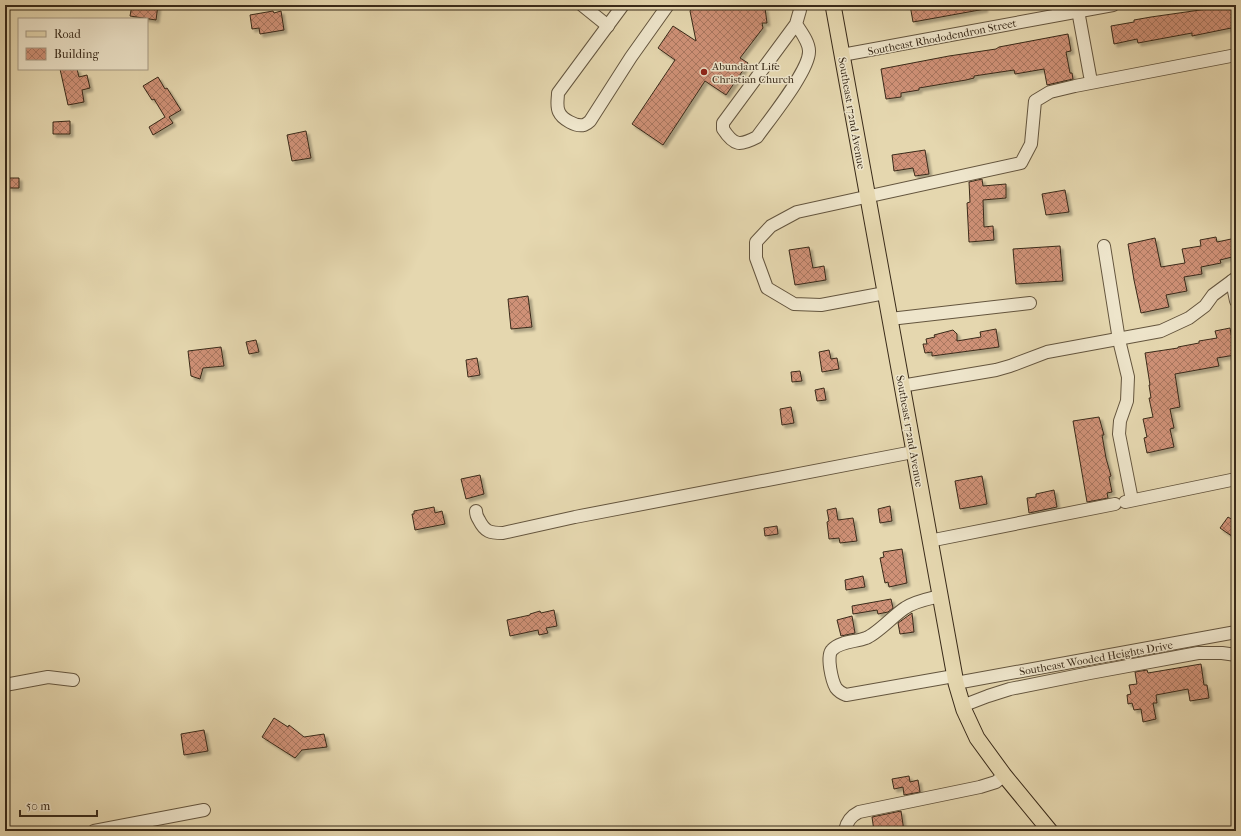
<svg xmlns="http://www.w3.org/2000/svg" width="1241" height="836" font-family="'IM FELL French Canon',serif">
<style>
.building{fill:url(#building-cross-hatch);stroke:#392a19;filter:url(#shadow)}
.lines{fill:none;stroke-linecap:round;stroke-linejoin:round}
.minor-casing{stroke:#64553e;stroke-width:14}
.major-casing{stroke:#392a19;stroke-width:17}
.minor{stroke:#eee5cb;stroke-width:12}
.major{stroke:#e5d7af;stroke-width:15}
.poi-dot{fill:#8f2418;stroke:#eee5cb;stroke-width:1.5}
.labels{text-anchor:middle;stroke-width:3;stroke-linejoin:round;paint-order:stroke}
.street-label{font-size:11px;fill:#392a19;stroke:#eee5cb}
.poi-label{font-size:11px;fill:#392a19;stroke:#eee5cb;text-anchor:start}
</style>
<defs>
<pattern id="building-cross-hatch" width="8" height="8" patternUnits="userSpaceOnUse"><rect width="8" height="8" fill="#cf9177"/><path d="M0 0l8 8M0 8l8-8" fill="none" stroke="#a97761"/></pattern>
<filter id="shadow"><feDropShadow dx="3" dy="3" stdDeviation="1" flood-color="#0004"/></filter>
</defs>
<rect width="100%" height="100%" fill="#e5d7af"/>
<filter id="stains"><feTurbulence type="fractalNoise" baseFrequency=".005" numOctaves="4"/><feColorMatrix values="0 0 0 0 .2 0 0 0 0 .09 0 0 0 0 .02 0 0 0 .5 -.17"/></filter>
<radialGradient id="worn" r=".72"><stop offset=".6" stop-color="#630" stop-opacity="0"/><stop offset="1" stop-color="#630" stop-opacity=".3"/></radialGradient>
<g class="building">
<path d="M132 5H158L156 20 130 16Z"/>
<path d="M694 5H758L759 9 765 8 767 23H762L763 28 740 58 748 63 726 95 705 81 663 145 632 124 675 60 658 48 673 26 696 41 690 11Z"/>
<path d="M910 5H984L985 9 913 22Z"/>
<path d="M1215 5H1236V27L1192 36V33L1138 43 1137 39 1114 44 1111 26 1134 22V20L1151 17 1207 9 1206 6Z"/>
<path d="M273 11 274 13 281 11 284 30 260 34 259 28 252 29 250 15Z"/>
<path d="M1068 34 1071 51 1066 52 1070 73H1072L1073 79 1047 85 1044 69 1015 74 1014 70 974 76V78L966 80 919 88V90L901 93V97L886 99 881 69 949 56 996 49 999 47Z"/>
<path d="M60 69H77L79 77 87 75 90 88 82 90 84 102 68 105Z"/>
<path d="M158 77 165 89 167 88 181 110 169 117 173 123 153 135 149 127 165 117 154 99 152 100 143 86Z"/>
<path d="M70 121V134H53V122Z"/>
<path d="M306 131 311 158 292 161 287 135Z"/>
<path d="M925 150 929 174 915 176 913 168 894 171 892 155Z"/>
<path d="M8 178H19V188H9Z"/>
<path d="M982 179 983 186 1006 184V198L983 200 984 227 993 226 994 240 969 242 967 203 970 202 969 182Z"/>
<path d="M1065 190 1069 212 1046 215 1042 194Z"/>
<path d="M1216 237 1217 242 1236 238V256L1220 260 1221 263 1201 267 1202 274 1184 277 1187 291 1166 295 1169 307 1141 313 1134 280 1128 244 1155 238 1161 267 1185 263 1182 249 1201 246 1200 240Z"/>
<path d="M1060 246 1063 281 1016 284 1013 249Z"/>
<path d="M809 247 813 268 824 266 826 280 795 285 789 250Z"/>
<path d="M528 296 532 327 511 329 508 299Z"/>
<path d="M1230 328 1235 355 1217 358 1219 366 1175 374 1180 407 1170 409 1174 428 1170 429 1174 447 1147 453 1144 438 1147 437 1143 419 1153 417 1149 398H1151L1149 385H1150L1145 353 1178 348V347L1199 343V341L1217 338 1215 331Z"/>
<path d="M996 329 999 347 932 356V352L925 353 923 344H927L926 339 935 337 934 335 953 330 957 334V341L981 337 980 332Z"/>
<path d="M256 340 259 352 249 354 246 342Z"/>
<path d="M221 347 224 366 203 368 200 379 191 376 188 351Z"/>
<path d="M829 350 831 359 837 358 839 369 822 372 819 352Z"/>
<path d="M477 358 480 375 468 377 466 360Z"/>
<path d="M800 371 802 381 792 382 791 372Z"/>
<path d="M824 388 826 400 817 401 815 390Z"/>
<path d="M791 407 794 423 782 425 780 409Z"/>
<path d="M1099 417 1104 435H1102L1106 458 1111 476 1109 477 1112 492 1107 493 1108 498 1087 502 1073 421Z"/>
<path d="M480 475 484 494 466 499 461 479Z"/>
<path d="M982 476 987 504 960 509 955 481Z"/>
<path d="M1054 490 1057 507 1029 513 1027 498 1036 497V494Z"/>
<path d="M890 506 892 521 880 523 878 509Z"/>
<path d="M434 507 435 513 442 511 445 524 415 530 412 514H414V511Z"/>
<path d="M836 508 838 520 853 518 857 541 840 543 839 538 829 539 827 522 829 521 827 510Z"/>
<path d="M1228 517 1236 522V539L1220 528Z"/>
<path d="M777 526 778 534 765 536 764 528Z"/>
<path d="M902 549 907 583 889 587 888 582 885 583 880 558 884 557 883 552Z"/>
<path d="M863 576 865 587 846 590 845 580Z"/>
<path d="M891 599 893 608 888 612 878 614 877 610 853 614 852 606Z"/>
<path d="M554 610 557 626 546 628 548 633 539 635 538 630 510 636 507 620 530 615V614L540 611 541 613Z"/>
<path d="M912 613 914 632 900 634 898 623Z"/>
<path d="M852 616 855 633 841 636 837 620Z"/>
<path d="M1201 664 1204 685H1207L1209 698 1190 701 1188 689 1156 695 1157 703H1153L1156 719 1143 722 1141 709 1134 710 1132 703 1128 704 1127 695 1131 694 1129 685 1137 684 1135 672 1147 670 1148 673Z"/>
<path d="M274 718 288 727 289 725 304 737 324 734 327 747 302 750 295 758 262 737Z"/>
<path d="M204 730 208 751 184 755 181 734Z"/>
<path d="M909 776 910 782 918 780 920 792 904 795 903 787 894 789 892 779Z"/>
<path d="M901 811 904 831H874L872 817Z"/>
</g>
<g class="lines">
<defs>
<g id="minor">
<path d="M582 5 608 26"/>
<path d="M623 5 558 93C558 99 556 106 559 112 562 119 576 127 584 125 586 124 588 123 590 121L631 57 668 5"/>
<path d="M1077 5 1090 76"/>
<path d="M796 24C801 32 809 42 809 51 810 70 769 120 757 137 740 146 734 146 723 129V123L796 24 800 10 799 5"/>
<path d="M842 55 1113 5"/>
<path d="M1104 246 1119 340 1128 377 1127 401 1120 421 1119 434 1132 500"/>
<path d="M1232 281 1236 301"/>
<path d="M885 293 821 305 794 304 767 288 756 258V242L771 226 797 212 1021 163 1031 144 1035 101 1050 92 1075 86 1236 55"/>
<path d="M890 319 1030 303"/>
<path d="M901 386 996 370 1010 366 1047 352 1161 331 1189 318 1205 306 1213 295 1236 278"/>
<path d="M1125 502 1236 479"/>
<path d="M476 511C476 515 477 517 479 520 485 532 490 533 503 533L575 517 913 452"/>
<path d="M929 541 1115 504"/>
<path d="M940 596C928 599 915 601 905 608 894 615 877 634 866 638 856 642 840 641 832 650 826 656 832 681 836 688 839 692 841 693 846 695L954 676"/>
<path d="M956 683 1236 632"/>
<path d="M5 685 48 677 73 680"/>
<path d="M962 706 988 696 1010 689 1090 673 1198 653H1222L1236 655"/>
<path d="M845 830C847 821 851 816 859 812L980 787 996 782 1004 775"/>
<path d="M94 831 204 810"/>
</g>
<path id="major" d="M833 5 956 683 964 710 977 738 1004 775 1050 831"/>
</defs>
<use href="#minor" class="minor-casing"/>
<use href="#major" class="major-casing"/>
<use href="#minor" class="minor"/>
<use href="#major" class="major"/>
</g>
<circle class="poi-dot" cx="704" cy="72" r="4"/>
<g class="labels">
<g class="street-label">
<text transform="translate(942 37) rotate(-11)" y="4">Southeast Rhododendron Street</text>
<text transform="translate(852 113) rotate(80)" y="4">Southeast 172nd Avenue</text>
<text transform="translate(910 431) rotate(80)" y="4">Southeast 172nd Avenue</text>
<text transform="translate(1096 658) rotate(-10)" y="4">Southeast Wooded Heights Drive</text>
</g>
<g class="poi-label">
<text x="712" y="70">Abundant Life<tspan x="712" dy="13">Christian Church</tspan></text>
</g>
</g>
<rect width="1241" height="836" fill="none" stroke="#e5d7af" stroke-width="20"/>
<rect x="6" y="6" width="1229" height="824" fill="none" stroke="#392a19" stroke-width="2"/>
<rect x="10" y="10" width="1221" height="816" fill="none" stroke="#392a19"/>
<rect x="18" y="18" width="130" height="52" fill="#eee5cb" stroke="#a69a84"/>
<rect x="26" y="31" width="20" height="6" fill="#e5d7af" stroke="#a69a84"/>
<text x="54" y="38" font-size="12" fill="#392a19">Road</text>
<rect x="26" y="48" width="20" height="12" fill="url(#building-cross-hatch)" stroke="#a69a84"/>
<text x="54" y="58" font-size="12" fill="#392a19">Building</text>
<path d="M20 810v6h77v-6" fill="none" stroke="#392a19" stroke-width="2"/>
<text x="26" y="810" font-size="12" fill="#392a19" stroke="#eee5cb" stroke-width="3" paint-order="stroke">50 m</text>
<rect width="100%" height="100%" filter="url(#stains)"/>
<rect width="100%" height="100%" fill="url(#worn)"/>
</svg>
